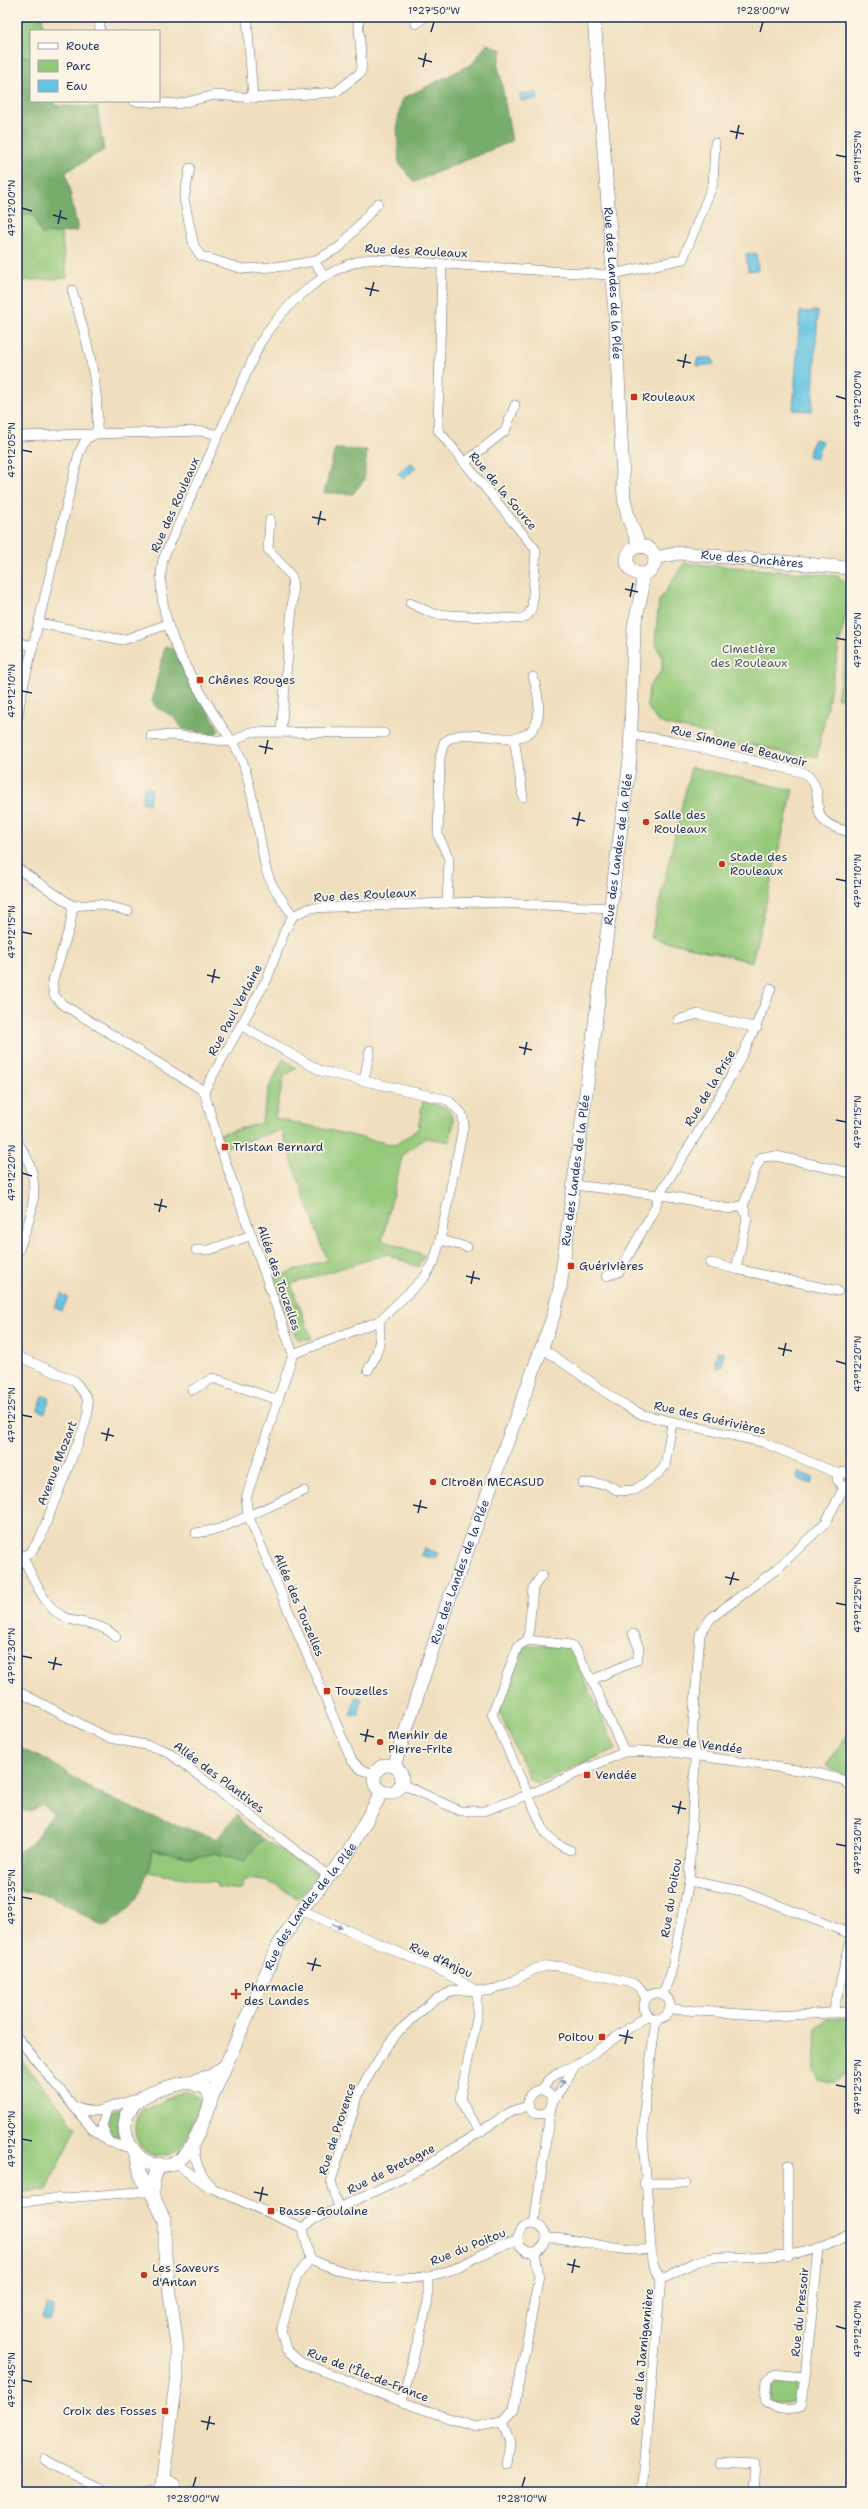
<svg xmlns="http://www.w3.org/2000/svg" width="868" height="2509" font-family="'Shantell Sans',sans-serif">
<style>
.green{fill:#94c97a;stroke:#587c6c}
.forest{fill:#77ad6a;stroke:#496e64}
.water{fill:#64c3e2;stroke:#4079a0}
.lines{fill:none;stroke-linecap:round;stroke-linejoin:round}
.street-casing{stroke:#666d80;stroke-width:10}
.secondary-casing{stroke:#666d80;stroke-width:14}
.street{stroke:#fff;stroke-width:9}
.secondary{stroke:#fff;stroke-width:13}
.oneway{fill:#8d97ae}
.ticks{fill:none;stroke:#1b2f5e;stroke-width:1.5}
.poi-dot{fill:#c8321e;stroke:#fcf5e5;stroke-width:1.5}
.labels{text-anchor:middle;stroke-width:3.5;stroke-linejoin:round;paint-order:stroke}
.street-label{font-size:12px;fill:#1b2f5e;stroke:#fcf5e5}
.poi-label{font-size:12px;fill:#1b2f5e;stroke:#fcf5e5;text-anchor:start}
.park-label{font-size:12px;fill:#3f5d66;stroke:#fcf5e5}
.neatline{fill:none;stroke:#1b2f5e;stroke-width:1.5}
.ticks-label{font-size:10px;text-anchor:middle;fill:#1b2f5e}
</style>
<rect width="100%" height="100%" fill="#fcf5e5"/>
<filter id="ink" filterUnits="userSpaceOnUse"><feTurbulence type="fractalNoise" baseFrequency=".025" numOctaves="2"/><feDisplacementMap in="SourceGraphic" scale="8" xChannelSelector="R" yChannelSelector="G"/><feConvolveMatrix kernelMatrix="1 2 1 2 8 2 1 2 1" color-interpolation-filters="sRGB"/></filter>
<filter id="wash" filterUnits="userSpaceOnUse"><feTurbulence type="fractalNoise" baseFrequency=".012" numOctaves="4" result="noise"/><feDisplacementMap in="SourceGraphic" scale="16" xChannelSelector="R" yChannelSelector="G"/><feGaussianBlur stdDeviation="0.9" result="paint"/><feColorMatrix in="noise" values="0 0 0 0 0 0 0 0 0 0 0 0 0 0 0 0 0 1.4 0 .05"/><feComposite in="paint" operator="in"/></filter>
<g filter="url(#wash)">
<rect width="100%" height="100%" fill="#f0dfbe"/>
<g class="green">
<path d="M17 17H42L44 31H31V57L17 56Z"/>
<path d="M34 215 41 234 61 232 67 278 17 281V216Z"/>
<path d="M684 563 839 576V578C849 581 850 587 849 597L817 757 807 755 806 758 749 744 747 750 730 742 721 745 713 744V735L664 724 657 721 647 706 649 686 662 670V659L655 641 659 601Z"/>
<path d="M851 630V698H837Z"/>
<path d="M691 767 793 790 752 962 651 938Z"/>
<path d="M283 1059 296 1068 284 1077 275 1118 395 1145 418 1129 423 1101 447 1108 454 1120 450 1142 426 1138 403 1154 382 1240 424 1255 418 1267 387 1254 291 1284 312 1339H298L295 1336 272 1278 327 1260 281 1130 226 1147 220 1134 261 1123 269 1088Z"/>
<path d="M531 1645 570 1647 616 1749 537 1783 530 1780 499 1712 521 1649Z"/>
<path d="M851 1729V1779L826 1766Z"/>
<path d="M263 1839 319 1875 301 1896 297 1898C279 1886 267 1878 244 1880L241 1890 217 1887 216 1883 147 1872 153 1850 192 1858 215 1853 245 1861Z"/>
<path d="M851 2018V2068L835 2083 818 2079 813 2071 817 2027 827 2019Z"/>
<path d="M17 2054 76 2128 47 2190 17 2192Z"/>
<path d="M186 2091 194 2093 200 2100C199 2108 195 2116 192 2124 189 2131 187 2140 181 2146 159 2171 123 2146 139 2111Z"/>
<path d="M122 2107 118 2122 119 2139C108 2133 105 2123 112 2112Z"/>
<path d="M774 2379 798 2383 796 2403H773L769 2399 770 2384Z"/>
</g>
<g class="forest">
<path d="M487 44 502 50 498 65 512 141 414 182 399 163 397 125 402 99 472 64Z"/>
<path d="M17 56 31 57V101H55L56 106 97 107 104 150 66 172 78 231 41 234 34 215 17 216Z"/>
<path d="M335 449 367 450 364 480 353 494 324 493Z"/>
<path d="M165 646 176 650 219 730 215 735 183 729 173 716 157 708 152 701Z"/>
<path d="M17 1747 49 1761 96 1792 146 1814 217 1839 237 1815 247 1828 263 1839 245 1861 215 1853 192 1858 153 1850C144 1885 138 1911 103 1926L51 1896 17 1890V1853L32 1843 53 1813 42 1805 32 1811H19Z"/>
</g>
<g class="water">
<path d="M537 92 538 99 521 101 520 94Z"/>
<path d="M756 253 758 270 748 271 746 254Z"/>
<path d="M818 311 812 411 793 410 800 312Z"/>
<path d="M698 358H712L714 364 698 366 696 364Z"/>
<path d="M814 439 822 441 816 459 808 456Z"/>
<path d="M411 462 416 468 403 479 398 473Z"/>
<path d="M144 787 152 789 149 804 142 802Z"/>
<path d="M61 1294 68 1297 62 1311 55 1308Z"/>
<path d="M717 1352 724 1353 722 1367 718 1368 715 1365Z"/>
<path d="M43 1396 50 1398 45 1413 38 1410Z"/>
<path d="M799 1472 814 1478 811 1484 797 1478Z"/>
<path d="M424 1548 438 1553 435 1559 421 1555Z"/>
<path d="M355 1698 362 1699 358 1716 351 1714Z"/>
<path d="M47 2304 54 2306 49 2321 42 2318Z"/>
</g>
</g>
<g filter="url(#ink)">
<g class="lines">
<defs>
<g id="street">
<path d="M99 17 100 31"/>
<path d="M416 24 424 17"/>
<path d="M253 98 336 92 360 73 362 67 358 17"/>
<path d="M133 101 178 104 215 95 253 98 247 17"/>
<path d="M190 168 184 199 194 246 201 256 243 269 287 266 314 261 324 276"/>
<path d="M314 261 340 247 378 203"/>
<path d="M72 290C86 337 100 383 97 433"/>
<path d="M17 436 202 431 218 435"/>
<path d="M464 463 505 431 515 405"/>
<path d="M270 519 268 549 292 577 293 596 281 732"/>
<path d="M410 603 434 614 521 619 528 615 532 607 536 550 438 430 442 264"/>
<path d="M39 623 123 640 168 624"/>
<path d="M17 642 33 646"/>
<path d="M17 721 21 696 79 453 86 439 97 433"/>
<path d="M632 735 672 741 805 773C833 797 797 821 851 832"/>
<path d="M151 736 173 735 232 742 250 732 384 733"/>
<path d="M514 738 523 797"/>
<path d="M17 868 73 906 70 926 52 983 54 995 62 1004 204 1091 218 1141 293 1354 246 1498 248 1515 352 1761 362 1770 375 1774"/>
<path d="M447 903 449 859 438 835 440 758 444 742C449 739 455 735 461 735 478 733 496 739 513 738 547 735 540 699 533 677"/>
<path d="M73 906 99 904 128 911"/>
<path d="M293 916 272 885 266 870C259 836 254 795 243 763 238 747 225 732 217 719 187 672 152 616 163 559L260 343C282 306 329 263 372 259L608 275 683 259 713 184 715 143"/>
<path d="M293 916 310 908 477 902 612 908"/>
<path d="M678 1020 698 1014 757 1028"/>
<path d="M242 1026 321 1071 448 1100 462 1114 464 1123 440 1240 434 1262 424 1278 379 1321 293 1354"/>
<path d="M364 1080 370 1050"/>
<path d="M204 1091 267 979 285 930 293 916"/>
<path d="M17 1142C46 1179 32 1216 17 1254"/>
<path d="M574 1185 676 1197 729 1209 743 1205C752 1188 750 1173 762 1157L776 1156 851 1173"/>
<path d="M743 1205 747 1219 736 1269 838 1291"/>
<path d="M440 1240 467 1247"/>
<path d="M196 1250H209L252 1235"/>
<path d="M710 1263 736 1269"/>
<path d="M606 1276 619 1272 655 1208 659 1195C701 1127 744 1064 771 988"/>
<path d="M542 1348 624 1405 643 1415 762 1442 839 1474"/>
<path d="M17 1356 75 1381 87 1398 88 1412 84 1427 41 1536 31 1552 17 1559"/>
<path d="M368 1370C378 1355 382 1339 379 1321"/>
<path d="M192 1390 213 1378 278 1400"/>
<path d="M851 1475 843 1472 837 1479 842 1487 851 1484"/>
<path d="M583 1483 606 1484 619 1491 635 1490 658 1474 665 1466 672 1423"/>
<path d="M196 1533 219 1529 304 1491"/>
<path d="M23 1558C32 1574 41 1599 55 1611 73 1627 97 1618 116 1637"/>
<path d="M528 1640 533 1588 542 1575"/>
<path d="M592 1680 637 1660 639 1648 633 1634"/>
<path d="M17 1691 106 1737C127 1743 149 1743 168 1752L330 1877"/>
<path d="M402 1784 460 1811H484L528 1795 624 1752 665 1751 818 1773 843 1780 851 1786"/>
<path d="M570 1850 554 1842 546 1835 492 1714 518 1646 528 1640 571 1645 577 1652 592 1680 624 1752"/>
<path d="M689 1881 742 1891 851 1934"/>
<path d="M301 1910 444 1972 477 1991V2018L460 2098 468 2115 481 2132"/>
<circle cx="657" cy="2006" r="13"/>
<path d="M663 1994 671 1973 689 1881 695 1760 692 1739 700 1634 711 1618 777 1569 826 1522 844 1487"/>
<path d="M670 2009 771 2016 851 2012"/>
<path d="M833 2013 851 1939"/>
<path d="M656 2019 645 2102 643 2137 652 2262 661 2279"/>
<path d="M17 2037 92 2129 109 2142 130 2148"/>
<circle cx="540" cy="2102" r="12"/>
<path d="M542 2090C548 2078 562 2069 575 2066"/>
<path d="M552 2104 575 2066 648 2015"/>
<path d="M75 2107C101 2119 115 2101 141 2099"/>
<path d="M107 2109 102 2126 108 2141"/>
<path d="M194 2143C194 2158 199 2174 210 2185"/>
<path d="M174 2162 209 2187 303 2228 313 2220 420 2170 512 2111 528 2106"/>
<path d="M788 2165V2257"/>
<path d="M644 2183H686"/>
<path d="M17 2202 150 2191"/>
<path d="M339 2208 331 2181 360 2090 387 2046 399 2031 434 2000 455 1990 490 1991 508 1984 535 1969 548 1966H559L632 1983 639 1987 646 1998"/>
<circle cx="532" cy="2238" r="14"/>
<path d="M534 2224 551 2106"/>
<path d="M303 2228 310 2259 296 2278 281 2331 286 2349 300 2362 402 2402 475 2427 502 2422 514 2409 539 2276 535 2252"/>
<path d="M546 2238C582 2237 615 2254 651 2249"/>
<path d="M310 2259C353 2279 402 2286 448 2271 472 2262 492 2246 518 2240"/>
<path d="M661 2279C680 2273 689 2261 712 2258 721 2256 732 2257 742 2257 784 2256 814 2256 851 2233"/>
<path d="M805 2377 773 2374 767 2381 765 2402C774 2410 788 2411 800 2408L805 2377 819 2249"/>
<path d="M402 2402 428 2301V2276"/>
<path d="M502 2422 510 2443 507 2464"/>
<path d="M45 2459 54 2466 109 2492"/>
<path d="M720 2463 756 2465 754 2492"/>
<path d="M145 2492 159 2491"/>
<path d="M191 2492H211"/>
<path d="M642 2492 661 2279"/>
</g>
<g id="secondary">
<path id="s1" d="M594 17 613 273 624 498 628 517 640 547"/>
<circle cx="641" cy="560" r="14"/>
<path id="s2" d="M655 558 679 553 851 568"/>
<circle cx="388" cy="1779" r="14"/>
<path id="s3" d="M394 1766 447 1605 553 1317 560 1288 630 760 634 626 642 591V574"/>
<path d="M189 2082 207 2089 211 2099C209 2110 204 2121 199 2131 195 2139 192 2148 185 2155 151 2190 99 2129 140 2099 153 2090 174 2085 189 2082Z"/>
<path d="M189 2082 211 2076 225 2066"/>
<path id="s4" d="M211 2099 278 1946 301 1910 348 1853 382 1792"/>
<path d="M136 2154 142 2180 152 2194 165 2221V2256L177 2347V2376L162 2485"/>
<path d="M152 2194 153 2182 159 2164"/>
<path d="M159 2490 162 2485 168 2482 174 2485 177 2492"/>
</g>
</defs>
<use href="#street" class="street-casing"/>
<use href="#secondary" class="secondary-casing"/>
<use href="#street" class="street"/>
<use href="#secondary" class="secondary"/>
</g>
<defs><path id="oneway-solid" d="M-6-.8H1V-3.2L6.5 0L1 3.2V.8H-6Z"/></defs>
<g class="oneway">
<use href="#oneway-solid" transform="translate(337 1926) rotate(24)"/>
<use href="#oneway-solid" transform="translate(562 2084) rotate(-59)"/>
</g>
</g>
<path class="ticks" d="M431 32 434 22M760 32 763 22M418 58 432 62M423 67 426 53M730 131 744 134M736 139 739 125M836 155 846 157M22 208 32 211M53 215 67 219M58 224 61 210M365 288 379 291M370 296 374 282M677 360 691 363M683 368 686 354M836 396 846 399M22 450 32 452M312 517 326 520M318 525 321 511M625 589 638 592M630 597 633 583M836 638 846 640M22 691 32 693M259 746 273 749M265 754 268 740M572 818 585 821M577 826 580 812M836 879 846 881M22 932 32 934M207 975 220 978M212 983 215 969M519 1047 532 1050M524 1055 527 1042M836 1120 846 1122M22 1173 32 1176M154 1204 167 1207M159 1212 162 1199M466 1276 480 1279M471 1284 474 1271M778 1348 792 1351M783 1356 786 1343M836 1361 846 1364M22 1415 32 1417M101 1433 114 1436M106 1441 109 1428M413 1505 427 1508M418 1513 421 1500M725 1577 739 1580M730 1585 734 1572M836 1603 846 1605M22 1656 32 1658M48 1662 62 1665M53 1670 56 1657M360 1734 374 1737M365 1742 368 1729M672 1806 686 1809M678 1814 681 1801M836 1844 846 1846M22 1897 32 1899M307 1963 321 1966M312 1971 316 1958M619 2035 633 2038M625 2044 628 2030M836 2085 846 2087M22 2139 32 2141M254 2192 268 2195M260 2201 263 2187M567 2264 580 2267M572 2273 575 2259M836 2326 846 2329M22 2380 32 2382M201 2421 215 2424M207 2430 210 2416M193 2487 196 2477M522 2487 525 2477"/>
<g class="poi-dot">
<rect x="630" y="393" width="8" height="8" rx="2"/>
<rect x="196" y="676" width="8" height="8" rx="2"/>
<circle cx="646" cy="822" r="4"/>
<circle cx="722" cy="864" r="4"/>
<rect x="221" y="1143" width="8" height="8" rx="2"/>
<rect x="567" y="1262" width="8" height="8" rx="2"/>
<circle cx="433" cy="1482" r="4"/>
<rect x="323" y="1687" width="8" height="8" rx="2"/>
<circle cx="380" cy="1742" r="4"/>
<rect x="583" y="1771" width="8" height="8" rx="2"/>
<path d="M234 1988h4v4h4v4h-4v4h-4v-4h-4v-4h4z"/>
<rect x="598" y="2033" width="8" height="8" rx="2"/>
<rect x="267" y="2207" width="8" height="8" rx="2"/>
<circle cx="144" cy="2275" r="4"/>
<rect x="161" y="2407" width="8" height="8" rx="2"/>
</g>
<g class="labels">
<g class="street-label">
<text transform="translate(416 251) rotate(3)" y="4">Rue des Rouleaux</text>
<text dy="4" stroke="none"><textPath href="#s1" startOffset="267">Rue des Landes de la Plée</textPath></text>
<text transform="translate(503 491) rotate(50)" y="4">Rue de la Source</text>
<text transform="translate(175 505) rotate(-66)" y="4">Rue des Rouleaux</text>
<text dy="4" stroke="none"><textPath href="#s2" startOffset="98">Rue des Onchères</textPath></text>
<text transform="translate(739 746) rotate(14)" y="4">Rue Simone de Beauvoir</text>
<text dy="4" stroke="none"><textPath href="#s3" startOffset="949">Rue des Landes de la Plée</textPath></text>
<text transform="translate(365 895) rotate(-3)" y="4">Rue des Rouleaux</text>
<text transform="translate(235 1010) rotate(-62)" y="4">Rue Paul Verlaine</text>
<text transform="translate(710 1088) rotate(-59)" y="4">Rue de la Prise</text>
<text dy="4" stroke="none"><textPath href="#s3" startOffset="625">Rue des Landes de la Plée</textPath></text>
<text transform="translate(279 1278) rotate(71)" y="4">Allée des Touzelles</text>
<text transform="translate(710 1418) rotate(13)" y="4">Rue des Guérivières</text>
<text transform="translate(57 1463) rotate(-69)" y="4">Avenue Mozart</text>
<text dy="4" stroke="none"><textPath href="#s3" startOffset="205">Rue des Landes de la Plée</textPath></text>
<text transform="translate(299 1605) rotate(67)" y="4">Allée des Touzelles</text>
<text transform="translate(700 1744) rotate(7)" y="4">Rue de Vendée</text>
<text transform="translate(219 1777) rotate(37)" y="4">Allée des Plantives</text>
<text transform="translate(671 1898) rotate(-81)" y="4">Rue du Poitou</text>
<text dy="4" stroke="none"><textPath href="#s4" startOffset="218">Rue des Landes de la Plée</textPath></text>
<text transform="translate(441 1960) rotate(25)" y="4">Rue d'Anjou</text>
<text transform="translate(337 2129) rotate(-72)" y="4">Rue de Provence</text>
<text transform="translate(391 2169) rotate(-27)" y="4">Rue de Bretagne</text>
<text transform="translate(468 2247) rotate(-22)" y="4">Rue du Poitou</text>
<text transform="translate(800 2312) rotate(-84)" y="4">Rue du Pressoir</text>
<text transform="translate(642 2357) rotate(-84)" y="4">Rue de la Jarnigarnière</text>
<text transform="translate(368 2375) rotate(21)" y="4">Rue de l'Île-de-France</text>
</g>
<g class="poi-label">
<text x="642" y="401">Rouleaux</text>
<text x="208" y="684">Chênes Rouges</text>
<text x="654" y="819">Salle des<tspan x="654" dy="14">Rouleaux</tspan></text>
<text x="730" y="861">Stade des<tspan x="730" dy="14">Rouleaux</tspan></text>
<text x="233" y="1151">Tristan Bernard</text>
<text x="579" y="1270">Guérivières</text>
<text x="441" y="1486">Citroën MECASUD</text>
<text x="335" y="1695">Touzelles</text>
<text x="388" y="1739">Menhir de<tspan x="388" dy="14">Pierre-Frite</tspan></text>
<text x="595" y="1779">Vendée</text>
<text x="244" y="1991">Pharmacie<tspan x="244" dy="14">des Landes</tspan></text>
<text x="594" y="2041" text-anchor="end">Poitou</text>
<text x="279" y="2215">Basse-Goulaine</text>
<text x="152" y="2272">Les Saveurs<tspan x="152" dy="14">d'Antan</tspan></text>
<text x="157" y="2415" text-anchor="end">Croix des Fosses</text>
</g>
<g class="park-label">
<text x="749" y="653">Cimetière<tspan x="749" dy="14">des Rouleaux</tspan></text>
</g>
</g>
<rect width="868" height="2509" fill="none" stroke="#fcf5e5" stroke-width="44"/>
<rect x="30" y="30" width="130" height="72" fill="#fcf5e5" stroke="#a2a6af"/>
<rect x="38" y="43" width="20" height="6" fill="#ffffff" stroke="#a2a6af"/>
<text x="66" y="50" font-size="12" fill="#1b2f5e">Route</text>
<rect x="38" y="60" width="20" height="12" fill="#94c97a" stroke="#a2a6af"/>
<text x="66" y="70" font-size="12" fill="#1b2f5e">Parc</text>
<rect x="38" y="80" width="20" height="12" fill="#64c3e2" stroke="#a2a6af"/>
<text x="66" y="90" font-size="12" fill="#1b2f5e">Eau</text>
<rect x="22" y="22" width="824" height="2465" class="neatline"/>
<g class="ticks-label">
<text x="434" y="14">1°27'50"W</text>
<text x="763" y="14">1°28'00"W</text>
<text transform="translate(857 157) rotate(-90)" y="4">47°11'55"N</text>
<text transform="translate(11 208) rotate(-90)" y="4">47°12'00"N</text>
<text transform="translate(857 399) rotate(-90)" y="4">47°12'00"N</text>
<text transform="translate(11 450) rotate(-90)" y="4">47°12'05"N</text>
<text transform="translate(857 640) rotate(-90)" y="4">47°12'05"N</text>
<text transform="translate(11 691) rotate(-90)" y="4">47°12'10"N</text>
<text transform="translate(857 881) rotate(-90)" y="4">47°12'10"N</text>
<text transform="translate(11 932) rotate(-90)" y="4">47°12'15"N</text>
<text transform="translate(857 1122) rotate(-90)" y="4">47°12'15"N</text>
<text transform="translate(11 1173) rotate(-90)" y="4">47°12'20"N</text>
<text transform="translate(857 1364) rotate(-90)" y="4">47°12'20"N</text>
<text transform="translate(11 1415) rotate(-90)" y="4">47°12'25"N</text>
<text transform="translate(857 1605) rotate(-90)" y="4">47°12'25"N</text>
<text transform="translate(11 1656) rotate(-90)" y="4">47°12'30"N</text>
<text transform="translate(857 1846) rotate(-90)" y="4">47°12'30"N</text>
<text transform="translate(11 1897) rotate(-90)" y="4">47°12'35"N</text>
<text transform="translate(857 2087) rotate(-90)" y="4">47°12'35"N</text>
<text transform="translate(11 2139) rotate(-90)" y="4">47°12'40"N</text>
<text transform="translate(857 2329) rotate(-90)" y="4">47°12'40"N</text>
<text transform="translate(11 2380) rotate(-90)" y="4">47°12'45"N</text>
<text x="193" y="2502">1°28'00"W</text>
<text x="522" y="2502">1°28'10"W</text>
</g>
</svg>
